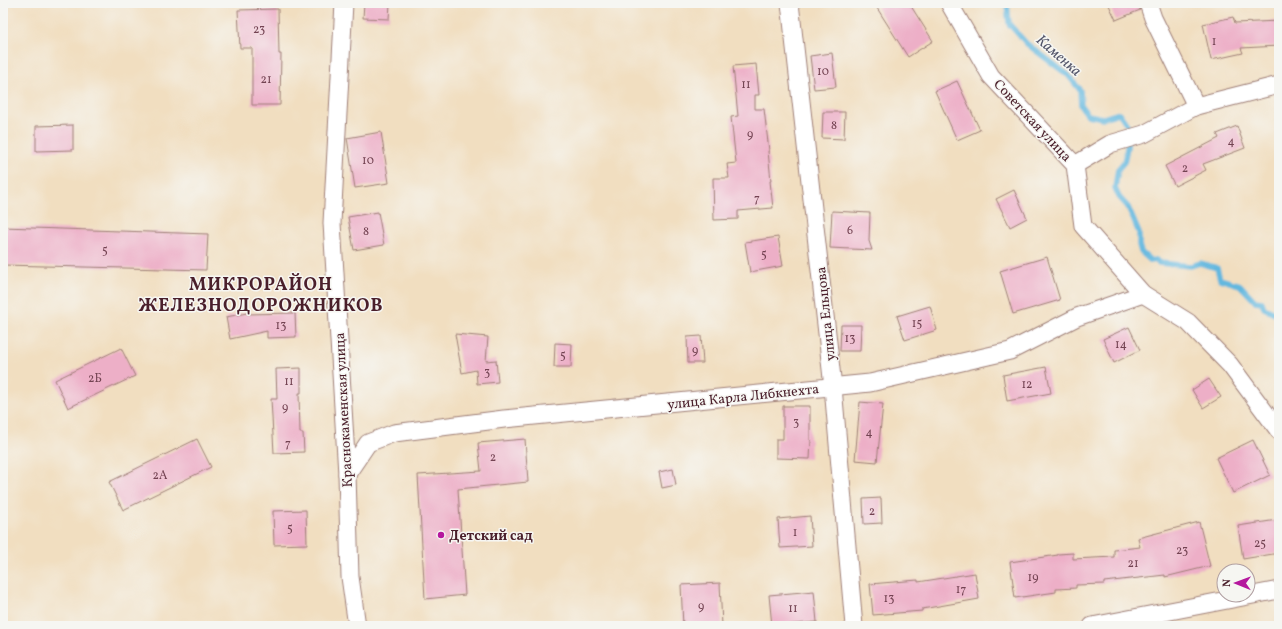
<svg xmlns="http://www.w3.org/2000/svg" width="1282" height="629" font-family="Vollkorn,serif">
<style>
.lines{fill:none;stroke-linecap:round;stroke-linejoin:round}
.stream{stroke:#63b8df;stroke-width:5.5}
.building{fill:#edafc7}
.street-casing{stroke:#9e7e76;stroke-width:19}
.street{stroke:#fff;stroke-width:17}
.poi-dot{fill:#b5179e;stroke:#f6f6f2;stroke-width:1.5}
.labels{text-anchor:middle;stroke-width:3;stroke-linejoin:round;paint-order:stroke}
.number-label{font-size:12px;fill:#734352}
.street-label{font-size:14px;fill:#4a1f2b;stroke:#f6f6f2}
.poi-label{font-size:14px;font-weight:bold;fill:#4a1f2b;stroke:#f6f6f2;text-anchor:start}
.water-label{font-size:15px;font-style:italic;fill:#53556a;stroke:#f6f6f2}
.district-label{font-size:18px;font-weight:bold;letter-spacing:1px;fill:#4a1f2b;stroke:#f6f6f2}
</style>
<rect width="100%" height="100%" fill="#f6f6f2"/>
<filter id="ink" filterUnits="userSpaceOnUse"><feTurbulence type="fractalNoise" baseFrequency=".025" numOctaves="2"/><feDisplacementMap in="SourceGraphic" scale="8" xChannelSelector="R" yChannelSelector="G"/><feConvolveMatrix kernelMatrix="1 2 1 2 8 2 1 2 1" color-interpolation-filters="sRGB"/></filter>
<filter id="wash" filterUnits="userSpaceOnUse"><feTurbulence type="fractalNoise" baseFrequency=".012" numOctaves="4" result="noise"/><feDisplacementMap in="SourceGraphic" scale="16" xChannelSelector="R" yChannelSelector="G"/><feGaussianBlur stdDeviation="0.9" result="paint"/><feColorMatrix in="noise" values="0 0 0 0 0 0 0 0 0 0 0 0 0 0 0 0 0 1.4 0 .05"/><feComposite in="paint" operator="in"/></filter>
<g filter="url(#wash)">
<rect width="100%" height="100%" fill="#f1dec0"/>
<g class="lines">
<path class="stream" d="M1007 3 1009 24 1027 44 1068 75 1080 90 1081 106 1088 115 1103 118 1119 113 1128 126 1127 148 1124 162 1118 169 1115 188 1119 197 1128 207 1139 233V245L1141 252 1151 261 1156 260 1159 263 1191 266 1200 263 1217 268 1220 279 1240 285 1255 301 1262 302 1264 308 1279 315"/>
</g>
<g id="blocks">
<g class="building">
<path d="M364 3H390L389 19 363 18Z"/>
<path d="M886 3H909L933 41 908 57 877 8Z"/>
<path d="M1108 3H1138L1140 10 1116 20Z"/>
<path d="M278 9 279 54H281L280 105H252V48H240L238 10Z"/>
<path d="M1233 17 1235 23 1279 21V46L1241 48 1243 53 1211 60 1203 24Z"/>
<path d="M832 53 836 87 814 89 810 56Z"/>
<path d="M756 64 759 95H755V109H764L769 151H768L771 181H770L773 208 738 211V219L714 220 713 178H729L727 164 736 163 731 117 738 116 733 66Z"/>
<path d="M957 81 980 130 957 140 935 91Z"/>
<path d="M823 112H845L844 139 822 138Z"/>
<path d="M73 125V150L36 151V126Z"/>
<path d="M1237 126 1245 148 1203 164 1206 170 1175 186 1165 166 1219 138 1217 134Z"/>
<path d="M381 132 389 183 355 188 347 138Z"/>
<path d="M1014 190 1027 218 1010 227 996 199Z"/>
<path d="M832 211 870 213 869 241 872 250 830 248Z"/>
<path d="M378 212 384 245 354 250 348 217Z"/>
<path d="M3 227 208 234 206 270 3 265Z"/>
<path d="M778 237 783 266 750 272 745 242Z"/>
<path d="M1047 257 1060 300 1013 314 1000 271Z"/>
<path d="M930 306 937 330 905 340 897 316Z"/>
<path d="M247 313V314L295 313 296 337 267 338V331L230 339 226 317Z"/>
<path d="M841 325H861L860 351H840Z"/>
<path d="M1129 327 1140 350 1114 363 1103 339Z"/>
<path d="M455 334 488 337 486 361 496 360 498 382 477 384 476 370 462 373Z"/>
<path d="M701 336 703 363H688L687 337Z"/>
<path d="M555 343 572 344 571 367H554Z"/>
<path d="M121 348 135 376 68 408 55 380Z"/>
<path d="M1046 367 1051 393 1007 401 1003 375Z"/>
<path d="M301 368V393H299L300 433H303L304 452 274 453 271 399H277L276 369Z"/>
<path d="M1209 379 1221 397 1203 408 1192 390Z"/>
<path d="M860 402 883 404 877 462 855 460Z"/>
<path d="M783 406H810V440H811L810 459 776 458V439H783Z"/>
<path d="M197 439 211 467 123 510 109 482Z"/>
<path d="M525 439 528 482 458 489 465 595 425 599 418 475 481 471 478 443Z"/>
<path d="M1253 440 1270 475 1233 493 1216 458Z"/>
<path d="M673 469 676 485 662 488 659 472Z"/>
<path d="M881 498 882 523 864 524 863 499Z"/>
<path d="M306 510 307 544 274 545 273 511Z"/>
<path d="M810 516 812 546 780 548 778 519Z"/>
<path d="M1277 520 1279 533V553L1243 559 1238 526Z"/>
<path d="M1199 522 1210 566 1165 577V575L1104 582V584L1076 585V588L1056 589V592L1015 598 1010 562 1058 555V554L1073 553V559L1114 557V550L1140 547 1138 538Z"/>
<path d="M975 573 979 599 922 609V611L873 615 870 584 918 580V582Z"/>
<path d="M720 583 722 626H683L681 585Z"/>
<path d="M814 591 817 622 772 626 769 595Z"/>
</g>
</g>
</g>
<g filter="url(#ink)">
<use href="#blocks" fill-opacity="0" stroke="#9e7e76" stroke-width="1"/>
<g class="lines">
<defs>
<g id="street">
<path d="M344 3 332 223 347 474 350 577 357 626"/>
<path d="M790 3 833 387 854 626"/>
<path d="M949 3 991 76 1075 165 1083 226 1143 294 1188 322 1230 365 1279 431"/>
<path d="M1148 3 1153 18 1196 106"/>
<path d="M1075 165 1110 144 1144 134 1196 106 1279 85"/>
<path d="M347 474 368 443 394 433 504 419 870 383 1010 351 1077 317 1143 294"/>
<path d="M1092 626 1279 590"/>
</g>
</defs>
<use href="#street" class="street-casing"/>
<use href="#street" class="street"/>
</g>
</g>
<circle class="poi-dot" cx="441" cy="535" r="4"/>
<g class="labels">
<g class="number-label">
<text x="259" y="33">23</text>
<text x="1214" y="45">1</text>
<text x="823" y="75">10</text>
<text x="266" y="83">21</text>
<text x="746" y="88">11</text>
<text x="834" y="129">8</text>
<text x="750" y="138">9</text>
<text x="1231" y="145">4</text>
<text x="368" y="164">10</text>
<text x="1185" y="172">2</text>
<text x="757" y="202">7</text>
<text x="850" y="234">6</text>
<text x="366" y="235">8</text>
<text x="105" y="254">5</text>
<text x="764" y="258">5</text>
<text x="917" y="327">15</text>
<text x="281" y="329">13</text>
<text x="850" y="342">13</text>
<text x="1121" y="348">14</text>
<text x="695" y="354">9</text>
<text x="563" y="359">5</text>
<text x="487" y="376">3</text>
<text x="95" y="382">2Б</text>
<text x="289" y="385">11</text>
<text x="1027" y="388">12</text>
<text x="285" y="411">9</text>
<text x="796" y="426">3</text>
<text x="869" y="436">4</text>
<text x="288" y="447">7</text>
<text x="493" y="461">2</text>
<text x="160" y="479">2А</text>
<text x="872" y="515">2</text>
<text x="290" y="532">5</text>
<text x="795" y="536">1</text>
<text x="1260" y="547">25</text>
<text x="1182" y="554">23</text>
<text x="1133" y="567">21</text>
<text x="1033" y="581">19</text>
<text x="961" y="593">17</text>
<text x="889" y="602">13</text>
<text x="701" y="610">9</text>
<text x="793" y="612">11</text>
</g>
<g class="street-label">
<text transform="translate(1033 120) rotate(47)" y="5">Советская улица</text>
<text transform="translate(825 314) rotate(-96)" y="5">улица Ельцова</text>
<text transform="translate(743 396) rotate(-6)" y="5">улица Карла Либкнехта</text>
<text transform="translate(343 410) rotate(-93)" y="5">Краснокаменская улица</text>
</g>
<g class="poi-label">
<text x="449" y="540">Детский сад</text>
</g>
<g class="water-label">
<text transform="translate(1059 55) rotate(41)" y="5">Каменка</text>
</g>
<g class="district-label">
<text x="261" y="290">МИКРОРАЙОН<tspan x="261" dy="21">ЖЕЛЕЗНОДОРОЖНИКОВ</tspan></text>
</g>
</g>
<rect width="1282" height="629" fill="none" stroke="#f6f6f2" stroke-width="16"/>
<g transform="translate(1236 583) rotate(271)"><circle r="19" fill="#f6f6f2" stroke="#b1a0a2"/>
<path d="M0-3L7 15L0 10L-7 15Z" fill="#b5179e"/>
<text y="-6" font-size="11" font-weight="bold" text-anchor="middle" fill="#4a1f2b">N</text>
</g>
</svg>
